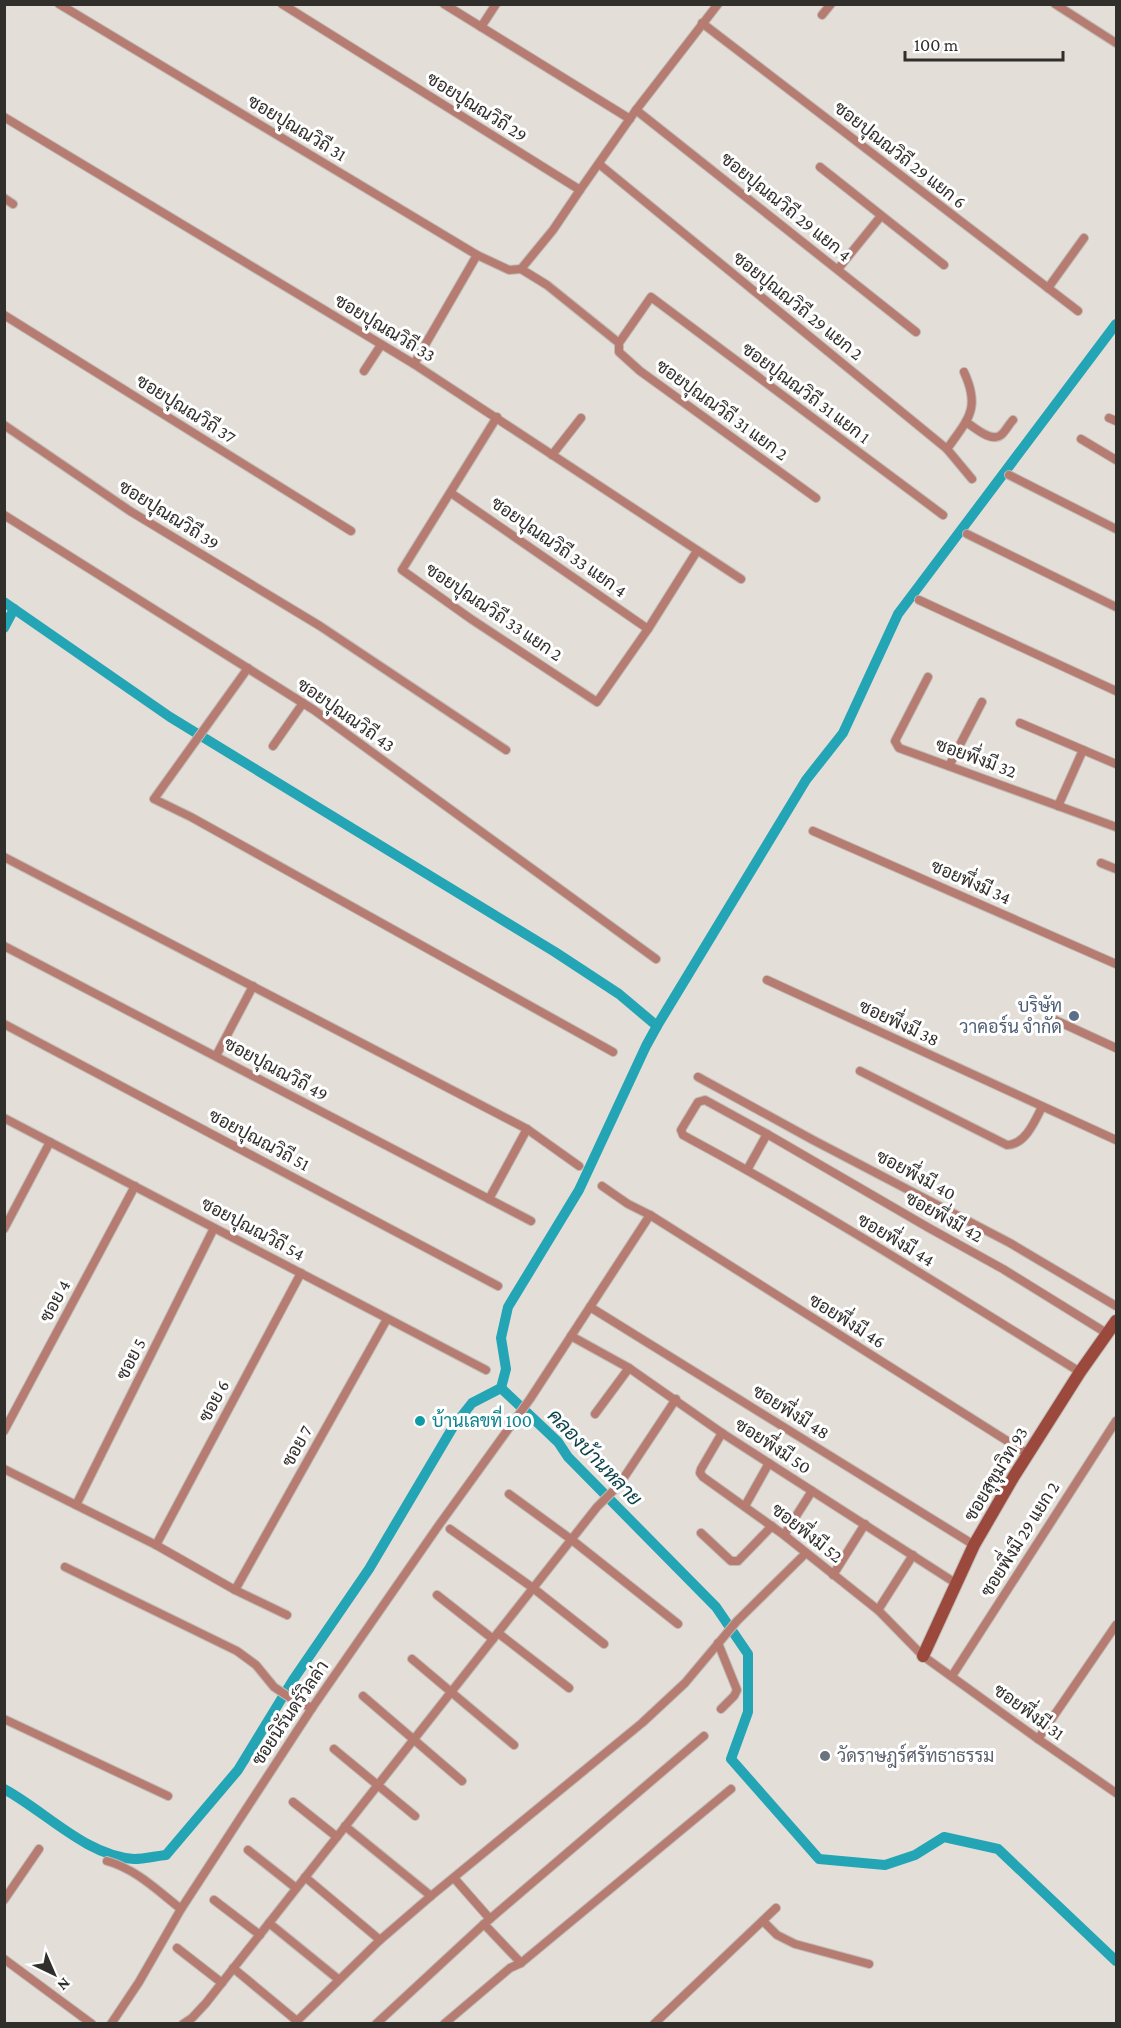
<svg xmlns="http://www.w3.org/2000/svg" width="1121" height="2028" font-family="'Crimson Pro',Sarabun,serif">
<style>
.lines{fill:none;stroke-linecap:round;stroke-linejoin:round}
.canal{stroke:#24a5b5;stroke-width:10}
.street-casing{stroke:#bfbbb5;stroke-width:10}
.secondary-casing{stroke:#bfbbb5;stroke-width:14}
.street{stroke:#b67c72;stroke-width:8}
.secondary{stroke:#9c493d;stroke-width:12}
.service-dot{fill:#5c6f8a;stroke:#fff;stroke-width:2}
.culture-dot{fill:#0f9aa8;stroke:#fff;stroke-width:2}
.worship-dot{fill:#6b7280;stroke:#fff;stroke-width:2}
.labels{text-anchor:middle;stroke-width:6;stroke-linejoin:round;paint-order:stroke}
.street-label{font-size:18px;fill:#312f2c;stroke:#fff}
.service-label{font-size:18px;fill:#4e5e75;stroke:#fff;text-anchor:end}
.culture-label{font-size:18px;fill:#0d838f;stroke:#fff;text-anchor:start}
.worship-label{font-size:18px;fill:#5b616d;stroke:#fff;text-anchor:start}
.water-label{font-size:20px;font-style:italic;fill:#0e434b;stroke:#fff}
</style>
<rect width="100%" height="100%" fill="#e3ded7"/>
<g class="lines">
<g class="canal">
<path d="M4 602 170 717 555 952 619 994 657 1026"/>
<path d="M4 628 14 609"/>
<path d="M501 1388 506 1369 501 1338 508 1307 579 1190 646 1046 657 1026 806 780 843 733 898 614 1116 324"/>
<path d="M4 1789C45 1811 86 1856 134 1859 144 1859 156 1856 166 1855L238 1770 293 1680 369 1569 453 1427 472 1403 501 1388 558 1442 568 1457 716 1607 748 1654V1712L731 1759 819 1859 885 1865 915 1855 944 1837 998 1849 1116 1961"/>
</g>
<defs>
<g id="street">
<path d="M59 4 477 255 509 270 521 269 547 285 619 343 651 297 943 515"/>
<path d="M282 4 580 190 636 110 718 4"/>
<path d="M444 4 630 119"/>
<path d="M1055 4 1116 43"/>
<path d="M822 15 831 4"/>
<path d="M702 23 1078 311"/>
<path d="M481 27 496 4"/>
<path d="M636 110 916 332"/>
<path d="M4 117 414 364 741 579"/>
<path d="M599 164 947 449 972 479"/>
<path d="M820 167 944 265"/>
<path d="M4 198 13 204"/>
<path d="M521 269 553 230 580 190"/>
<path d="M838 269 881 216"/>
<path d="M1048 288 1084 238"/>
<path d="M4 315 351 531"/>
<path d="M619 343V352L640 371 816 498"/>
<path d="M414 364 477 255"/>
<path d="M364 371 381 345"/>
<path d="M497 417 402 570 471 619 597 702 648 629 697 551"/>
<path d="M1109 418 1116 421"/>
<path d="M966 422C974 427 991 443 1001 435 1005 432 1009 424 1013 420"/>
<path d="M4 425 130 511 320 626 506 750"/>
<path d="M1081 439 1116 460"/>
<path d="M947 449C968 419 981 409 964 372"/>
<path d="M552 455 581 418"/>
<path d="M1009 475 1116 529"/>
<path d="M451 493 648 629"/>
<path d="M4 515 314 710 656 959"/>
<path d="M967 534 1116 607"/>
<path d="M919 600 1116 691"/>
<path d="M248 668 154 799 191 817 613 1052"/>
<path d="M928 677 895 741 899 748 1116 827"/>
<path d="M1020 723 1116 764"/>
<path d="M273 746 303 703"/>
<path d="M949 766 982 702"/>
<path d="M1058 806 1083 750"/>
<path d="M813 831 1116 964"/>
<path d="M4 857 527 1129 579 1166"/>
<path d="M1101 863 1116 869"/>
<path d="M4 946 531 1221"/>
<path d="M767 980 1116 1140"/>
<path d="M1053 1019 1116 1048"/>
<path d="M4 1024 498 1286"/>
<path d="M216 1056 253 986"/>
<path d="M860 1071 1007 1145C1025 1145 1035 1121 1042 1107"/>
<path d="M698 1077 813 1140 1010 1243 1116 1306"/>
<path d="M4 1118 486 1370"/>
<path d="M767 1134 705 1100 698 1102 681 1130 683 1135 692 1140C824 1211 952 1293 1080 1372"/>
<path d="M747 1170 767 1134 929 1228 1003 1269 1108 1334"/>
<path d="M602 1186 628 1204 650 1215 1028 1454"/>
<path d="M489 1199 527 1129"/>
<path d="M4 1229 50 1142"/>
<path d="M590 1307 974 1545"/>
<path d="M571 1336 629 1368 722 1433 957 1584"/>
<path d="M595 1414 629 1368"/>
<path d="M4 1431 135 1186"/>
<path d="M722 1433 701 1469 700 1473 703 1477 784 1535 878 1610 923 1656 1038 1739 1116 1793"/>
<path d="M4 1469 156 1545 235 1590 287 1615"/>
<path d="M509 1494 572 1540 678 1624"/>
<path d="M76 1505 214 1228"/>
<path d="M745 1506 769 1463"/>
<path d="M450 1529 533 1588 604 1644"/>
<path d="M701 1533 731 1561H738L772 1526"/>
<path d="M784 1535 812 1491"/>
<path d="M156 1545 301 1273"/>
<path d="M65 1567 237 1651 256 1665 274 1687 295 1701 312 1708"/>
<path d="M833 1575 865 1524"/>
<path d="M235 1590 387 1319"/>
<path d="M437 1595 493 1639"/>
<path d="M878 1610 913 1555"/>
<path d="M498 1633 569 1688"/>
<path d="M718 1643 737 1690 734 1696 721 1709"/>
<path d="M412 1659 514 1745"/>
<path d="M952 1676 1116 1421"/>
<path d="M363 1696 462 1781"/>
<path d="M4 1719 168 1796"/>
<path d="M1038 1739 1116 1625"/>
<path d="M334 1749 415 1816"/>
<path d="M293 1802 337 1837"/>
<path d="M345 1826 431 1896"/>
<path d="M248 1850 296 1888"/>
<path d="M107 1861C136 1869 158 1891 181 1909"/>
<path d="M305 1877 380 1940"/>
<path d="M454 1878 490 1919"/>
<path d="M4 1900 39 1849"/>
<path d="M214 1900 260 1935"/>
<path d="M763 1921 777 1935 795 1944 869 1964"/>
<path d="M269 1923 338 1979"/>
<path d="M484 1924 521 1963"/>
<path d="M177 1948 222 1983"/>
<path d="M4 1959 92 2024"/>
<path d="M233 1968 297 2021"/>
<path d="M111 2024 139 1982 181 1909 312 1708 439 1525 530 1399 650 1215"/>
<path d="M183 2024 192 2018 206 2003 597 1507 619 1485 676 1399"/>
<path d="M294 2024 380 1940 431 1896 642 1723 685 1683 737 1621 806 1553"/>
<path d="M376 2024 484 1924 704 1736"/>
<path d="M444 2024 510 1968 521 1963 731 1789"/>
<path d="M654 2024 776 1908"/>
</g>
<path id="secondary" d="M923 1656 974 1545 1014 1476 1080 1372 1116 1321"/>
</defs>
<use href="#street" class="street-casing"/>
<use href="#secondary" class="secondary-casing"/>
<use href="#street" class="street"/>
<use href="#secondary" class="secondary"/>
</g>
<circle class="service-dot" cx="1074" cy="1016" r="6"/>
<circle class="culture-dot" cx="420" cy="1421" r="6"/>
<circle class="worship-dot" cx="825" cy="1756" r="6"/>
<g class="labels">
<g class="street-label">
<text transform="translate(477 107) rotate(32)" y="6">ซอยปุณณวิถี 29</text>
<text transform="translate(297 128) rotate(31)" y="6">ซอยปุณณวิถี 31</text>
<text transform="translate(900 155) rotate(38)" y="6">ซอยปุณณวิถี 29 แยก 6</text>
<text transform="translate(786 207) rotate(39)" y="6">ซอยปุณณวิถี 29 แยก 4</text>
<text transform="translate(798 306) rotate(39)" y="6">ซอยปุณณวิถี 29 แยก 2</text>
<text transform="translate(385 328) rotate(31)" y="6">ซอยปุณณวิถี 33</text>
<text transform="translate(806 393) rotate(37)" y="6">ซอยปุณณวิถี 31 แยก 1</text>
<text transform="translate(186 409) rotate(32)" y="6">ซอยปุณณวิถี 37</text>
<text transform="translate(722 410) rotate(36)" y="6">ซอยปุณณวิถี 31 แยก 2</text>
<text transform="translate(169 515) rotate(32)" y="6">ซอยปุณณวิถี 39</text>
<text transform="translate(559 547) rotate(35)" y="6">ซอยปุณณวิถี 33 แยก 4</text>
<text transform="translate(494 612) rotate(34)" y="6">ซอยปุณณวิถี 33 แยก 2</text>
<text transform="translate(346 715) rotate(35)" y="6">ซอยปุณณวิถี 43</text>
<text transform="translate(976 758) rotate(20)" y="6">ซอยพึ่งมี 32</text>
<text transform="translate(971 882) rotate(24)" y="6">ซอยพึ่งมี 34</text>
<text transform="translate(899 1023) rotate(25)" y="6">ซอยพึ่งมี 38</text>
<text transform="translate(276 1069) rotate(28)" y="6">ซอยปุณณวิถี 49</text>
<text transform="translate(259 1140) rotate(28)" y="6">ซอยปุณณวิถี 51</text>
<text transform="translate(916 1175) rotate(28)" y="6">ซอยพึ่งมี 40</text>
<text transform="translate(944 1217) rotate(29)" y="6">ซอยพึ่งมี 42</text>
<text transform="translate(253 1229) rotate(28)" y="6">ซอยปุณณวิถี 54</text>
<text transform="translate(896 1240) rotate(31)" y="6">ซอยพึ่งมี 44</text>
<text transform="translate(55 1301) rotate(-62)" y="6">ซอย 4</text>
<text transform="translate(847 1321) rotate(32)" y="6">ซอยพึ่งมี 46</text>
<text transform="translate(131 1359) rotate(-63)" y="6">ซอย 5</text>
<text transform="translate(214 1401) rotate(-62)" y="6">ซอย 6</text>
<text transform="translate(791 1412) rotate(32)" y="6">ซอยพึ่งมี 48</text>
<text transform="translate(297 1446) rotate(-61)" y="6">ซอย 7</text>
<text transform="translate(773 1446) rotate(33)" y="6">ซอยพึ่งมี 50</text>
<text transform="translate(996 1474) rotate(-59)" y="6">ซอยสุขุมวิท 93</text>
<text transform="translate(807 1533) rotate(38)" y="6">ซอยพึ่งมี 52</text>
<text transform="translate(1020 1539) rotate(-58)" y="6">ซอยพึ่งมี 29 แยก 2</text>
<text transform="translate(1029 1712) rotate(36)" y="6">ซอยพึ่งมี 31</text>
<text transform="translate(290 1713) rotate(-56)" y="6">ซอยนิรันดร์วิลล่า</text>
</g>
<g class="service-label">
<text x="1062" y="1012">บริษัท<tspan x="1062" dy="21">วาคอร์น จำกัด</tspan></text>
</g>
<g class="culture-label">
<text x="432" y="1427">บ้านเลขที่ 100</text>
</g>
<g class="worship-label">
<text x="837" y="1762">วัดราษฎร์ศรัทธาธรรม</text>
</g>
<g class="water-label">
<text transform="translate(595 1457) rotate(46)" y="7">คลองบ้านหลาย</text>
</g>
</g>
<rect width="1121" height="2028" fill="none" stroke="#312f2c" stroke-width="12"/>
<g transform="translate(54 1974) rotate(136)" stroke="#ffffff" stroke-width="4.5" paint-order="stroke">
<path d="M0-4.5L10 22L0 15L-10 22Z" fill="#312f2c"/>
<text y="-9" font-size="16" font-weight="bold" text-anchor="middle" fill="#312f2c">N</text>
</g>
<path d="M905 51v9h158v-9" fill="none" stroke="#312f2c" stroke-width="3"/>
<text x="914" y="51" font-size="18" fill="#312f2c" stroke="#ffffff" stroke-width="4.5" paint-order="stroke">100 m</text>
</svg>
